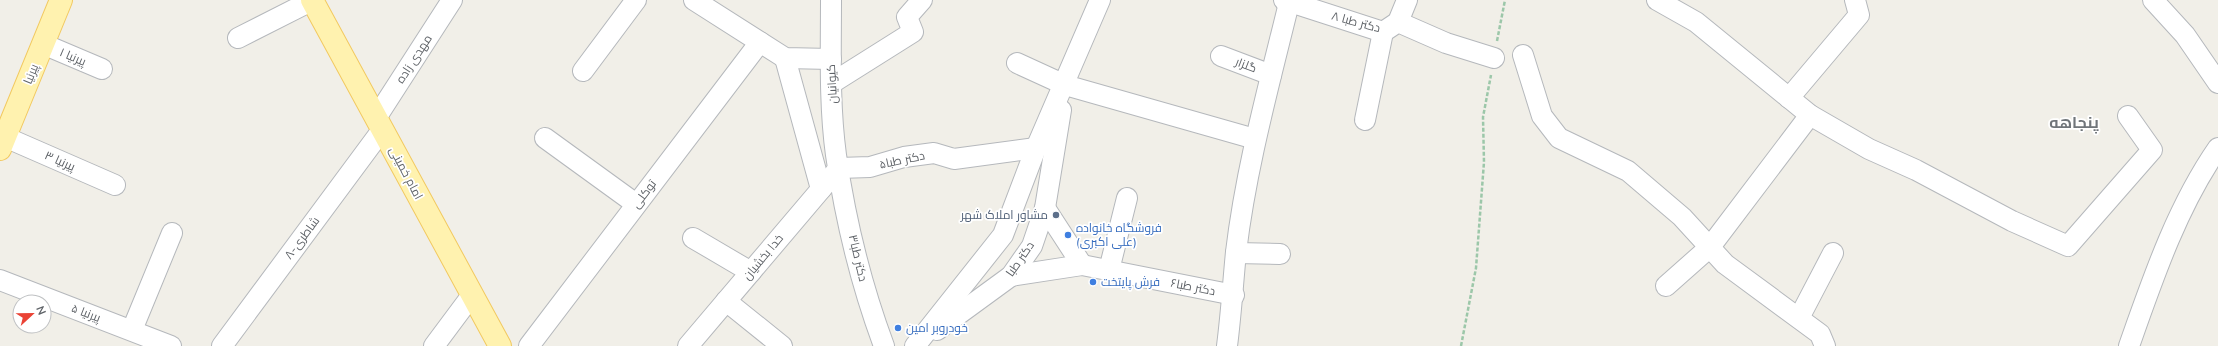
<svg xmlns="http://www.w3.org/2000/svg" width="2218" height="346" font-family="Mulish,Cairo,sans-serif">
<style>
.lines{fill:none;stroke-linecap:round;stroke-linejoin:round}
.minor-casing{stroke:#b5b8bc;stroke-width:22}
.major-casing{stroke:#f2c960;stroke-width:24}
.path{stroke:#9cc7a9;stroke-width:2.5;stroke-dasharray:4 2;stroke-linecap:butt}
.minor{stroke:#fff;stroke-width:20}
.major{stroke:#fff2af;stroke-width:22}
.service-dot{fill:#5c6f8a;stroke:#fff;stroke-width:1.5}
.shop-dot{fill:#3f7fe0;stroke:#fff;stroke-width:1.5}
.labels{text-anchor:middle;stroke-width:3.5;stroke-linejoin:round;paint-order:stroke}
.street-label{font-size:12px;fill:#5f6368;stroke:#fff}
.service-label{font-size:12px;fill:#4e5e75;stroke:#fff;text-anchor:end}
.shop-label{font-size:12px;fill:#366cbe;stroke:#fff;text-anchor:start}
.district-label{font-size:16px;font-weight:bold;fill:#70757a;stroke:#fff}
</style>
<rect width="100%" height="100%" fill="#f1efe8"/>
<g class="lines">
<defs>
<g id="minor">
<path d="M694 0 785 58 831 59"/>
<path d="M831 0C831 51 829 104 836 155 845 217 862 287 884 346"/>
<path d="M1284 0 1383 32 1398 22 1446 43 1494 58"/>
<path d="M1657 0 1696 22 1810 115 1869 149 1916 170 2012 221 2068 246 2152 150 2128 116"/>
<path d="M2153 0 2185 35 2218 83"/>
<path d="M1398 22 1407 0"/>
<path d="M238 38 313 0"/>
<path d="M43 44 102 69"/>
<path d="M1523 55 1542 116 1559 138 1628 171 1682 217 1725 264 1820 334 1825 346"/>
<path d="M1221 56 1271 75"/>
<path d="M785 58 821 189"/>
<path d="M1017 63 1065 85 1255 139"/>
<path d="M583 71 636 0"/>
<path d="M832 83 913 32 907 17 922 0"/>
<path d="M1789 98 1859 15 1855 0"/>
<path d="M376 118 452 0"/>
<path d="M1365 120 1383 32"/>
<path d="M5 137 115 185"/>
<path d="M545 138 636 204"/>
<path d="M839 168 870 167 904 157 934 153 954 159 1036 148"/>
<path d="M1045 208 1082 265"/>
<path d="M693 238 751 272"/>
<path d="M1236 253 1280 254"/>
<path d="M1109 270 1127 198"/>
<path d="M1011 276 1082 265 1234 295"/>
<path d="M0 280 171 346"/>
<path d="M1666 286 1710 247 1810 115"/>
<path d="M726 301 782 346"/>
<path d="M1799 318 1833 253"/>
<path d="M132 330 172 233"/>
<path d="M937 330 1011 276 1032 246 1045 208 1061 110"/>
<path d="M222 346 382 130"/>
<path d="M434 346 472 295"/>
<path d="M529 346 760 42"/>
<path d="M688 346 839 168"/>
<path d="M915 346 1003 235 1036 148 1100 0"/>
<path d="M1227 346C1231 315 1233 283 1236 252 1246 168 1269 85 1289 3"/>
<path d="M2129 346C2153 278 2177 207 2218 148"/>
</g>
<g id="major">
<path d="M312 0 500 346"/>
<path d="M0 149 61 0"/>
</g>
</defs>
<use href="#minor" class="minor-casing"/>
<use href="#major" class="major-casing"/>
<g class="path">
<path d="M1497 41 1505 0"/>
<path d="M1461 346 1476 268 1484 162 1483 117 1491 75"/>
</g>
<use href="#minor" class="minor"/>
<use href="#major" class="major"/>
</g>
<circle class="service-dot" cx="1056" cy="215" r="4"/>
<g class="shop-dot">
<circle cx="1068" cy="235" r="4"/>
<circle cx="1093" cy="282" r="4"/>
<circle cx="898" cy="328" r="4"/>
</g>
<g class="labels">
<g class="street-label">
<text transform="translate(1356 22) rotate(15)" y="4">دکتر طبا ۸</text>
<text transform="translate(73 57) rotate(23)" y="4">پیرنیا ۱</text>
<text transform="translate(414 59) rotate(-57)" y="4">مهدی زاده</text>
<text transform="translate(1246 65) rotate(21)" y="4">گلزار</text>
<text transform="translate(31 74) rotate(-68)" y="4">پیرنیا</text>
<text transform="translate(832 84) rotate(-93)" y="4">کیوانیان</text>
<text transform="translate(902 160) rotate(-12)" y="4">دکتر طبا۵</text>
<text transform="translate(60 161) rotate(24)" y="4">پیرنیا ۳</text>
<text transform="translate(406 173) rotate(62)" y="4">امام خمینی</text>
<text transform="translate(644 194) rotate(-53)" y="4">توکلی</text>
<text transform="translate(302 238) rotate(-53)" y="4">۸-شاطری</text>
<text transform="translate(763 257) rotate(-50)" y="4">خدا بخشیان</text>
<text transform="translate(858 258) rotate(77)" y="4">دکتر طبا۳</text>
<text transform="translate(1020 259) rotate(-55)" y="4">دکتر طبا</text>
<text transform="translate(1193 287) rotate(11)" y="4">دکتر طبا۶</text>
<text transform="translate(86 313) rotate(21)" y="4">پیرنیا ۵</text>
</g>
<g class="service-label">
<text x="1048" y="219">مشاور املاک شهر</text>
</g>
<g class="shop-label">
<text x="1076" y="232">فروشگاه خانواده<tspan x="1076" dy="14">(علی اکبری)</tspan></text>
<text x="1101" y="286">فرش پایتخت</text>
<text x="906" y="332">خودروبر امین</text>
</g>
<g class="district-label">
<text x="2074" y="128">پنجاهه</text>
</g>
</g>
<g transform="translate(32 314) rotate(68)"><circle r="19" fill="#ffffff" stroke="#bfc1c3"/>
<path d="M0-3L7 15L0 10L-7 15Z" fill="#ea4335"/>
<text y="-6" font-size="11" font-weight="bold" text-anchor="middle" fill="#5f6368">N</text>
</g>
</svg>
